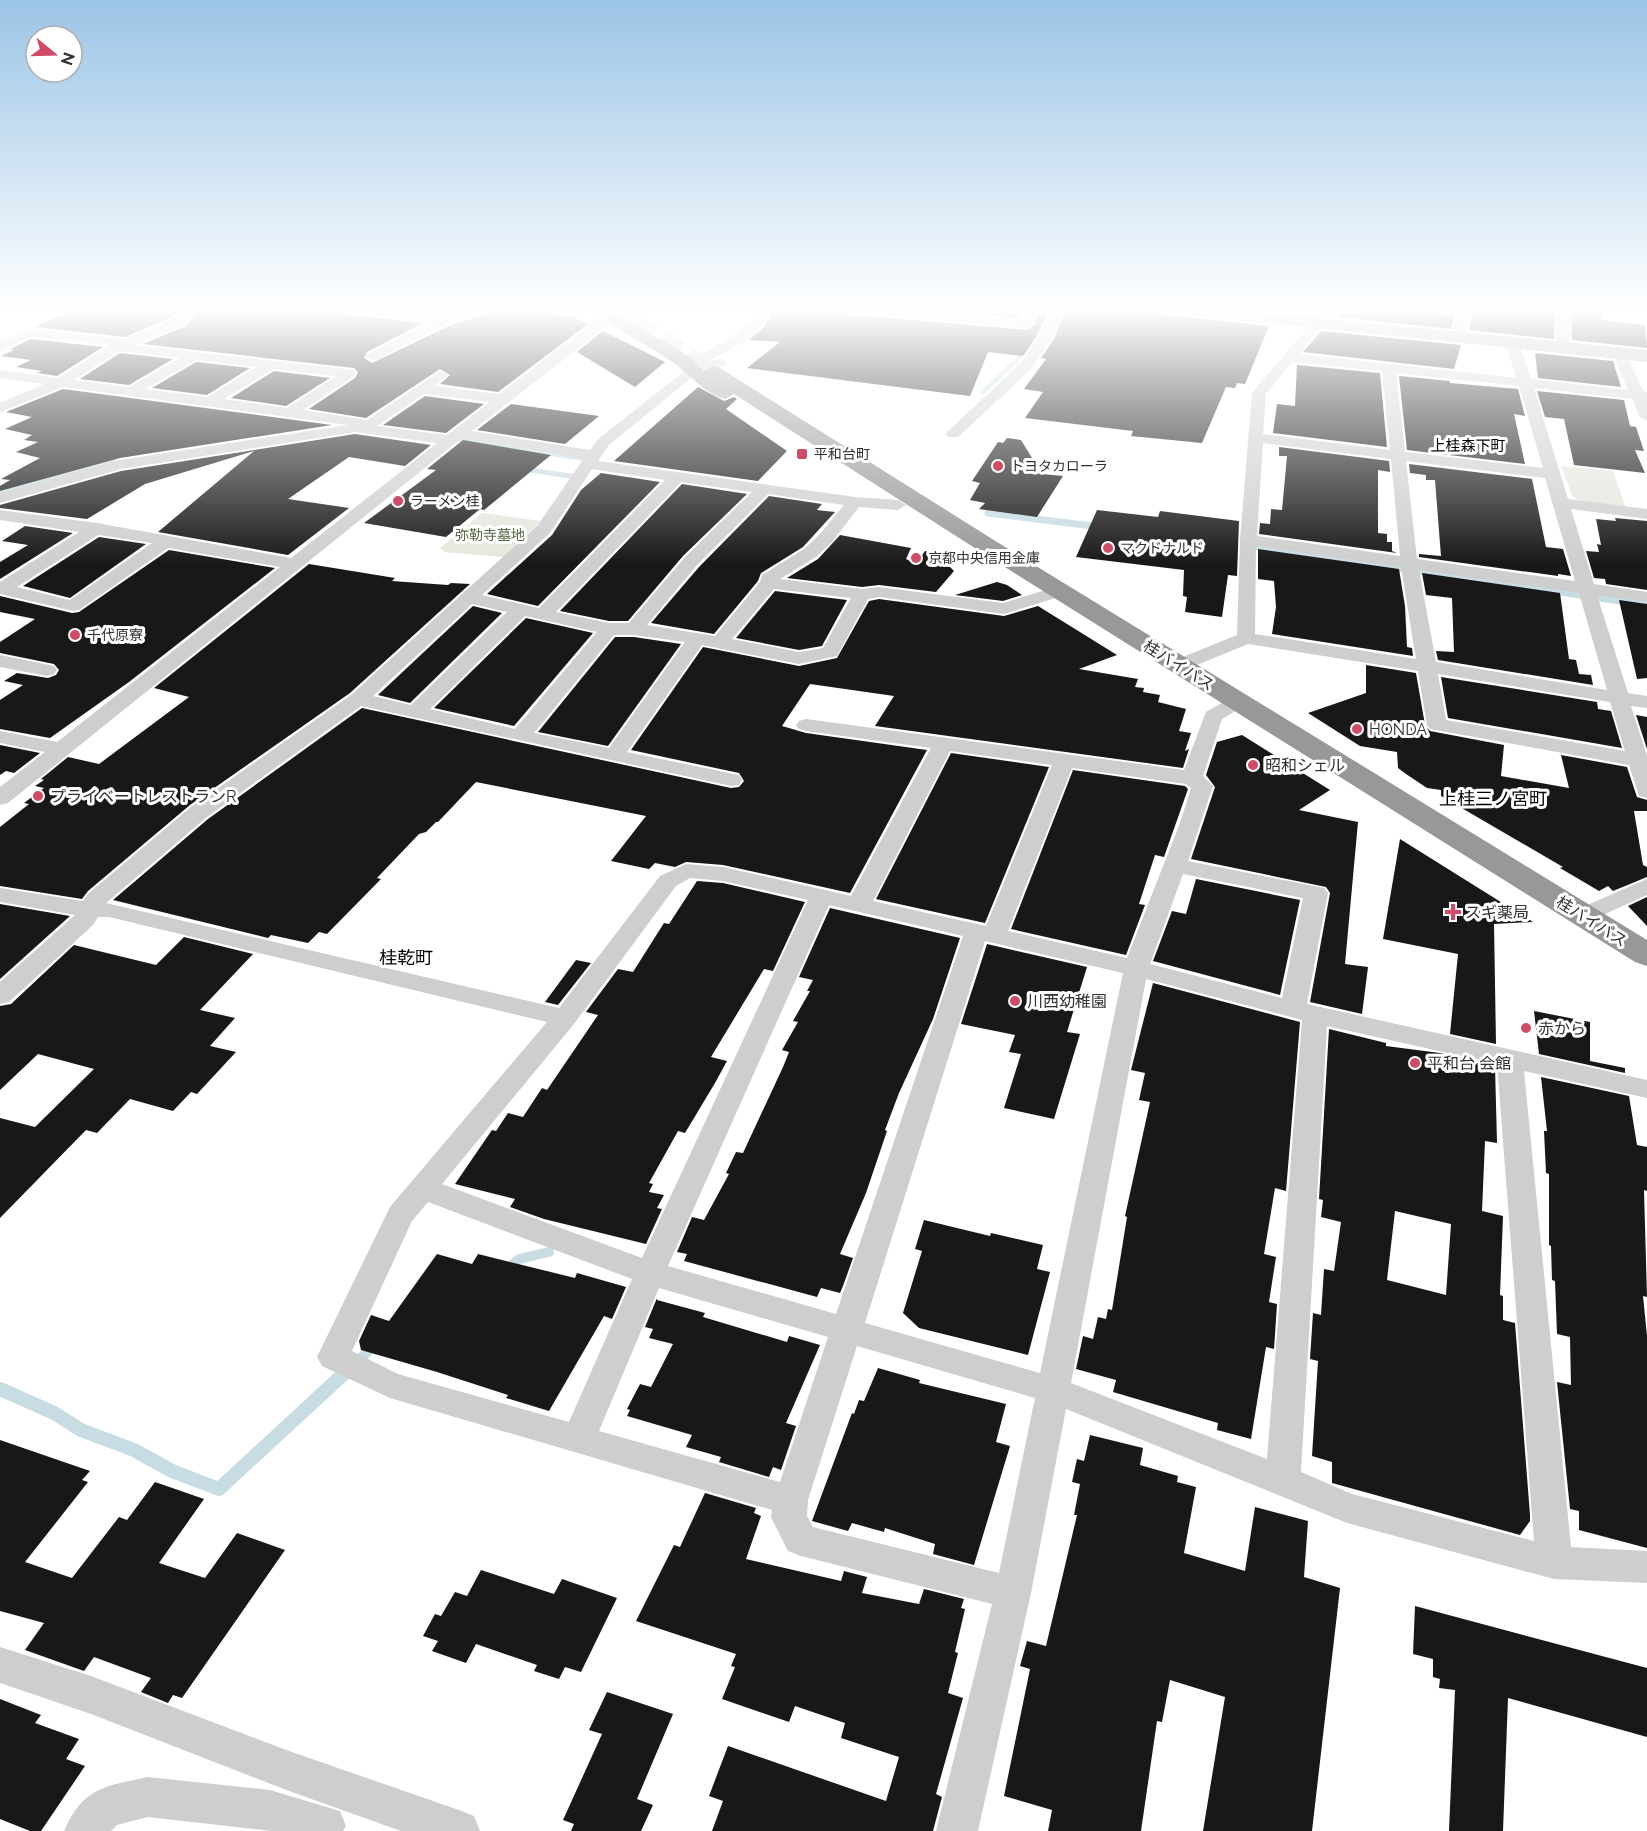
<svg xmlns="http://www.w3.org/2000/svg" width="1647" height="1831" font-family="Raleway,'Noto Sans JP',sans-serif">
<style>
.green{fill:#e3e7dc}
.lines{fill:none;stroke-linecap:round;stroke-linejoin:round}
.stream-far3{stroke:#c8dde3;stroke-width:5}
.stream-far2{stroke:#c8dde3;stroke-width:7}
.stream-far1{stroke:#c8dde3;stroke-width:10}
.stream{stroke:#c8dde3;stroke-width:14}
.building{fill:#181818;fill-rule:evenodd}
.highway-tunnel{stroke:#d6d6d6;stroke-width:20;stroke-dasharray:20 10;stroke-linecap:butt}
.street{fill:#cecece;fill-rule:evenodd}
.primary{fill:#a9a9a9;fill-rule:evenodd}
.highway{fill:#989898;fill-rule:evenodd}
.poi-dot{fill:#d14b67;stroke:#fff;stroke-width:2}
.labels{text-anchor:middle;stroke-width:6;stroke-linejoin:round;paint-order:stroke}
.far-poi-label{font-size:14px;fill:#313131;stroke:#fff;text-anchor:start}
.far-park-label{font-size:14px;fill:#5a6844;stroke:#fff}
.far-neighbourhood-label{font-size:15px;fill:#000;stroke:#fff}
.street-label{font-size:16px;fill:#313131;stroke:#fff}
.poi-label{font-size:16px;fill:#313131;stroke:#fff;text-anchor:start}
.neighbourhood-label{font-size:18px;fill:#000;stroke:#fff}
</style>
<rect width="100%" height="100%" fill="#fff"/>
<g class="green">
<path d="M1561 466 1613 471 1626 508 1585 503 1573 497Z"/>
<path d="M482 513 541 521 503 557 444 552 440 548Z"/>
</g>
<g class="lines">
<g class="stream-far3">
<path d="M983 392 1015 362 1027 347"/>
<path d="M460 440 595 460"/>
<path d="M523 469 577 477"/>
<path d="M18 488 114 462"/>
</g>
<g class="stream-far2">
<path d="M0 493 23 487"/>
<path d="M988 513 1101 527"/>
<path d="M1246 545 1647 605"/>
</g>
<g class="stream-far1">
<path d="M505 1271 519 1259 549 1252"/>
<path d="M349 1369 375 1345"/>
</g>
<path class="stream" d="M0 1389 54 1413 81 1430 134 1450 172 1471 219 1489 350 1368"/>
</g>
<g class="building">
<path d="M78 308H182L174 316 125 337 35 327Z"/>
<path d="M200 308H339L347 314 423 323 367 352 364 358 372 363 451 325 487 313 490 308H557L551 313 572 316 588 324 498 392 440 384 450 375 440 369 366 418 309 409 355 378 358 372 354 368 143 344 186 326Z"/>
<path d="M391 308H464L444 314Z"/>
<path d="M792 308H838L846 314 1027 330 1035 325 1039 308H1050L1036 337 1023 356 988 352 970 396 747 368 780 342 749 340 763 328 774 310 792 312Z"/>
<path d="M906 308H1023L1020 318Z"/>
<path d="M1066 308H1158L1161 313 1169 315 1269 326 1245 384 1237 383 1235 388 1226 387 1202 443 1131 436 1133 431 1025 418 1043 392 1024 389 1046 359 1041 358 1054 339Z"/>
<path d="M1350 308H1382L1448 314V308H1457L1451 329 1337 317 1339 312H1348Z"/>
<path d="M1473 308H1555L1554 339 1469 330Z"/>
<path d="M1571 308 1601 311V319L1609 321 1645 325 1647 348 1572 340Z"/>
<path d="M603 331 665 362 635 387 577 352Z"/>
<path d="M1321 331 1461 345 1454 369 1303 352Z"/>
<path d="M31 339 103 347 57 376 37 373 42 371 16 367 31 360 1 356 14 350 10 349Z"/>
<path d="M120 353 173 359 129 385 80 379Z"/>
<path d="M1535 353 1613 361 1621 387 1538 378Z"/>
<path d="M196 362 250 368 207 395 152 388Z"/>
<path d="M1297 365 1380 373 1387 447 1273 433 1277 404 1295 406Z"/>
<path d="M274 371 330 378 286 406 231 398Z"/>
<path d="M1399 376 1450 381V383L1518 389 1525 416 1514 414 1525 464 1407 450Z"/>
<path d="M698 387 724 401 734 397 737 399 726 409 787 451 758 481 614 461Z"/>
<path d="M63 389 332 425 120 458 0 491V486L10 480 1 479 40 458 16 452 38 442 24 440 32 435 5 429 32 417 6 412Z"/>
<path d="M1537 391 1624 400 1630 426 1636 427 1644 451 1635 450 1645 473 1574 465 1564 419 1545 417Z"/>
<path d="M425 396 484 404 446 433 383 425Z"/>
<path d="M511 404 599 416 565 444 477 430Z"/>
<path d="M355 434 431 445 405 466 349 457 288 499 349 508 288 555 158 532 254 451 145 484 87 519 0 508V505L121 471Z"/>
<path d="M1007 438 1021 440 1042 474 1063 476 1037 517 979 509 985 503 970 500 980 483 972 481 998 442 1003 443Z"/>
<path d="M463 440 551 455 484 510 480 509 446 537 364 523 436 470 427 469Z"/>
<path d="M1279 447 1389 461 1390 472 1378 470V533L1387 534V542H1392V551L1397 553 1259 534 1260 523 1270 524 1271 509 1282 510 1287 456H1279Z"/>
<path d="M1409 464 1532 479 1546 547 1563 549 1571 576 1558 574V576L1419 557V554L1441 556 1435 480H1426V475L1410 473Z"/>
<path d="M601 473 660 482 538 606 487 594 552 535 581 490Z"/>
<path d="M682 484 747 494 683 556 628 621H609L560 611Z"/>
<path d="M769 496 822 504 817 510 835 512 803 547 761 573 758 581 714 634 651 623 699 567Z"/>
<path d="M1097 510 1158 517 1160 511 1239 521 1237 576 1228 575 1222 617 1185 612 1187 597 1183 596 1184 570 1076 557Z"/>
<path d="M1615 518 1647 521V590L1606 584 1605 579 1594 578 1586 551 1599 552 1597 544 1601 545 1596 519 1616 521Z"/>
<path d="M25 526 73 533 0 579V562L28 545 2 541Z"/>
<path d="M840 535 911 548 906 559 916 564 925 551 936 553 954 571 936 592 879 585 862 587 787 578 818 559Z"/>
<path d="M99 537 146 544 70 598 23 586Z"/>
<path d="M1258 549 1399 569 1405 606 1407 647 1412 648 1413 656 1272 634 1276 607 1274 581 1258 579Z"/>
<path d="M169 550 275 568 129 682 50 738 0 729V700L23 685 4 681 17 673 48 678 56 675 59 670 54 664 0 653V642L35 619 0 612V596L72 613 79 612Z"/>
<path d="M309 564 395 578 392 581 448 585 451 583 470 584 350 693 190 805 88 891 82 899 0 886V827L29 804 24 803 44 788 35 786 44 780 41 779 68 757 99 764 189 697 154 688Z"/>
<path d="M1422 573 1560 593 1569 659 1576 660 1579 674 1591 675 1593 685 1438 660 1436 651 1454 652 1452 598 1426 595Z"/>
<path d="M997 582 1007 585 1022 595 1003 601 955 595Z"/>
<path d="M775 591 847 600 822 646 799 650 736 638Z"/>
<path d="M879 599 1004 616 1038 606 1117 655 1079 669 1138 679 1135 687 1144 688 1143 692 1160 695 1158 702 1186 709 1179 731 1191 733 1185 751 1189 749 1183 768 875 726 894 696 810 684 782 726 806 733 927 750 850 893 723 865 686 862 675 867 655 863 649 869 611 861 646 816 476 782 438 822H436L426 832 419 834 377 878 381 879 327 934 319 932 308 943 271 935 268 938 113 900 208 819 362 708 731 788 739 787 744 781 739 773 631 750 703 647 799 666 837 658 869 601Z"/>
<path d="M1619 600 1647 604V678L1637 679Z"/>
<path d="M473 606 502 613 410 703 378 695Z"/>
<path d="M526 618 593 633 514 726 434 708Z"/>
<path d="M615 637H634L681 644 608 746 538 732Z"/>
<path d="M1366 665 1416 673 1425 725 1430 731 1504 745 1501 776 1569 788 1561 755 1627 767 1637 797 1647 800V811H1634L1643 865 1647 867V877L1613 891 1608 886 1599 891 1560 868 1563 867 1441 796V790L1427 788 1406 774 1398 768 1397 752 1360 746 1308 713 1366 693Z"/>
<path d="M1441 677 1597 702 1598 709 1611 711 1622 748 1448 718Z"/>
<path d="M1636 715 1647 717V749Z"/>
<path d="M1242 735 1330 790 1299 810 1358 822 1345 964 1368 967 1362 1014 1310 1002 1330 893 1326 887 1191 859 1215 787 1206 775 1217 742Z"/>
<path d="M0 745 40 753 14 773 6 771 0 775Z"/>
<path d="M951 753 1049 767 985 923 876 899Z"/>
<path d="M1073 770 1185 786 1188 789 1164 857 1155 855 1139 904 1145 905 1126 955 1011 929Z"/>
<path d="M1400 839 1533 922 1494 924 1496 1044 1450 1034 1458 954 1383 939Z"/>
<path d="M1196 879 1300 900 1280 995 1153 961 1172 911 1186 914Z"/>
<path d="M697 881 723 883 805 902 773 971 764 969 711 1057 727 1061 715 1083 685 1133 678 1131 649 1183 653 1184 649 1192 664 1195 657 1208 662 1209 646 1244 544 1219 510 1207 515 1199 455 1184 492 1130 496 1131 508 1113 523 1117 542 1088 547 1090 598 1015 586 1012 618 969 633 972 664 923 669 924Z"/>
<path d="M1647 897V926L1628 906Z"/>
<path d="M0 904 70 916 0 979Z"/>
<path d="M830 908 960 938 933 1019 899 1093 885 1130 887 1131 866 1193 840 1254 853 1258 843 1286 840 1293 821 1288 817 1297 684 1261 687 1254 677 1252 692 1217 704 1220 729 1174 726 1173 736 1152 743 1153 783 1067 789 1052 782 1050 798 1022 793 1021 810 991H807L813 980 799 977Z"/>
<path d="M184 937 253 954 200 1010 235 1018 210 1046 236 1052 197 1094 191 1092 173 1111 130 1099 97 1133 86 1130 0 1218V1118L35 1127 94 1069 38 1054 0 1090V1006L11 1004 74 945 156 965Z"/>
<path d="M987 944 1087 967 1067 1032 1080 1034 1054 1119 1004 1108 1021 1054 1009 1052 1015 1035 961 1024Z"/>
<path d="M576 960 591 963 558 1005 545 1002Z"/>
<path d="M1153 983 1300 1022 1286 1191 1275 1188 1264 1254 1276 1257 1269 1302 1277 1304 1274 1349 1266 1347 1251 1439 1217 1430 1218 1423 1113 1392 1116 1380 1076 1369 1083 1336 1093 1339 1098 1317 1106 1319 1108 1309 1112 1310 1127 1217 1125 1216 1150 1102 1139 1100 1145 1073 1131 1070Z"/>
<path d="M1534 1011 1590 1022V1061L1625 1068V1073L1539 1054Z"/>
<path d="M1329 1029 1386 1043V1046L1440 1053 1495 1066 1497 1143 1485 1141 1482 1211 1503 1216 1500 1295 1503 1296V1320L1515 1323 1530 1515V1521L1520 1535 1332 1483V1462L1312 1456 1318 1361 1310 1359 1313 1313 1321 1315 1324 1269 1334 1271 1341 1222 1321 1217 1323 1200 1319 1199ZM1395 1211 1451 1224 1446 1295 1387 1280Z"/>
<path d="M1541 1077 1629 1096 1637 1145 1647 1147V1191L1644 1190 1647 1297 1643 1296 1647 1336V1548L1579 1530V1511L1570 1509 1557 1382 1571 1385 1570 1337 1557 1334 1555 1281 1552 1280 1551 1246 1549 1245V1174L1546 1173 1544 1131H1547Z"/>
<path d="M924 1220 990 1236 991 1233 1043 1245 1037 1269 1050 1272 1028 1355 919 1328 903 1313 922 1251 915 1249Z"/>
<path d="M437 1254 472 1264 478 1254 575 1278 577 1273 626 1287 612 1319 604 1316 549 1411 506 1398 508 1395 437 1372 361 1350 359 1341 371 1315 389 1321Z"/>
<path d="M657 1298V1300L705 1313 703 1317 787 1342 789 1336 820 1345 786 1423 796 1426 781 1470 773 1467 769 1477 719 1462 721 1457 686 1447 692 1435 627 1416 630 1410 627 1409 640 1384 651 1387 673 1344 649 1338 653 1329 645 1327Z"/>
<path d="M878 1368 920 1380 919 1383 1006 1404 996 1442 1010 1446 974 1565 933 1554 935 1544 885 1528 884 1532 852 1523 848 1531 812 1521 852 1413 854 1414 859 1400 864 1401Z"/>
<path d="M1090 1435 1143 1448 1140 1465 1178 1476 1177 1482 1196 1487 1184 1553 1245 1571 1255 1507 1308 1521 1304 1577 1340 1588 1312 1831H1203L1225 1697 1170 1680 1162 1722 1157 1721 1141 1831H1048L1052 1810 1004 1796 1030 1669 1020 1666 1027 1641 1046 1646 1077 1515H1074L1080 1484 1072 1482 1077 1459 1084 1461Z"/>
<path d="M0 1440 90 1471 82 1480 88 1482 25 1562 72 1578 119 1517 127 1520 155 1482 204 1499 159 1563 205 1578 237 1533 285 1550 182 1698 173 1695 168 1703 141 1692 151 1678 94 1657 84 1671 25 1650 44 1623 0 1611Z"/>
<path d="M705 1493 756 1508 754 1513 761 1516 746 1559 841 1581 844 1571 867 1577 862 1593 919 1604 924 1589 964 1599 961 1608 965 1609 955 1652 958 1653 948 1693 963 1698 936 1794 942 1797 933 1831H712L723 1801 709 1796 728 1746 886 1801 899 1757 841 1738 845 1723 795 1706 789 1722 722 1699 735 1667 731 1666 736 1654 636 1621 674 1545 680 1547Z"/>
<path d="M481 1570 554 1594 562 1579 617 1598 581 1672 565 1667 559 1679 534 1671 537 1665 476 1644 466 1663 432 1651 438 1641 423 1636 435 1614 441 1616 455 1592 467 1596Z"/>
<path d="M1415 1606 1647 1668V1737L1508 1698 1503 1831H1449L1455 1690 1439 1688 1440 1679 1433 1677V1659L1413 1654Z"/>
<path d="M607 1692 673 1714 637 1799 653 1805 641 1831H571L574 1824 563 1820 602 1734 589 1730Z"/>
<path d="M0 1699 41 1715 35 1723 79 1739 66 1759 85 1766 41 1831H30L0 1819Z"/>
</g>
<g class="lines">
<path class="highway-tunnel" d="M611 308 699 363"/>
<g class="street">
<path d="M185 308H198L185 324 134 345 354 370 356 373 354 376 303 410 367 420 441 371 448 375 434 386 499 394 599 318 630 309 635 310 636 313 635 316 609 324 472 431 590 450 598 439 695 363 690 360 692 357 712 349 750 324 759 308H769C766 334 728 352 705 362L721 359 728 363 726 366 701 370 609 445 598 461 855 497 898 500 906 505 898 510 859 507 832 542 816 557 780 579 862 589 879 587 1003 603 1059 586 1065 587 1068 591 1065 595 1004 614 879 597 868 599 837 656 799 664 702 645 627 752 739 775 742 780 739 785 731 786 361 706 207 817 106 903 559 1008 660 876 686 864 723 867 851 896 931 748 806 731 799 729 796 725 799 721 806 719 1184 770 1206 712 1230 698H1244L1247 702 1244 706 1222 719 1203 776 1213 786 1188 861 1324 888 1328 893 1307 1004 1647 1080V1098L1524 1071 1571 1547 1647 1551V1583L1554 1579 1347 1523 1066 1409 1031 1593 978 1831H936L992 1604 801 1556 788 1551 771 1517 772 1510 390 1398 322 1366 317 1357 390 1207 547 1022 109 917H98L93 925 9 1002 0 1004V982L75 915 0 902V888L83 901 89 893 191 807 351 695 538 525 584 458 462 438 8 803 0 805V787L45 752 0 743V731L57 742 280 567 168 548 79 610 73 611 0 594V582L79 532 0 520V510L97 523 291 558 437 443 355 432 121 469 0 503V493L120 460 348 425 63 387 0 412V403L44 384 0 378V370L58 378 110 345 31 337 0 351V342L29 329 125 339 175 318ZM119 351 180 358 129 387 74 380ZM196 360 257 367 207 397 145 389ZM273 369 336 376 287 408 224 399ZM424 394 490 402 447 435 377 426ZM592 469 665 480 539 608 482 595 550 533ZM681 482 752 492 685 557 629 623H609L556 612ZM768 494 844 505 820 534 804 549 762 575 760 582 715 636 647 625 697 565ZM98 535 152 543 70 600 17 587ZM774 589 851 598 823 648 799 652 732 639ZM472 604 507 612 411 705 373 696ZM525 616 597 632 515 729 430 709ZM614 635H634L685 642 609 748 534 733ZM950 751 1052 765 986 926 873 901ZM1072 768 1186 784 1191 788 1180 823 1127 958 1008 931ZM1183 874 1303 898 1282 998 1150 964ZM690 878 723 881 808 900 642 1258 442 1184 574 1024 676 886ZM829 905 963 936 836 1314 668 1266ZM985 941 1123 973 1040 1373 865 1323ZM1146 979 1302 1020 1267 1459 1071 1383ZM1327 1026 1497 1064 1534 1541 1352 1494 1301 1472ZM428 1202 632 1279 569 1422 398 1374 352 1351 412 1221ZM659 1288 828 1337 780 1482 599 1431ZM857 1346 1035 1398 999 1573 813 1527 807 1516 808 1500Z"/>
<path d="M341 308H375L444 316 470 308H488L486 311 450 323 373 361 366 357 368 354 431 322 347 312Z"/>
<path d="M840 308H885L1022 320 1025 308H1037L1033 324 1027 328 846 312Z"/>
<path d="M1052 308H1064L1052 338 1030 370 958 437H948L946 434 948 431 1020 364 1038 338Z"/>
<path d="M1324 308H1336L1299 354 1516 378 1506 343 1513 339 1520 343 1531 379 1628 390 1613 354 1620 350 1627 354 1643 391 1647 392V421L1640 417 1632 399 1534 388 1568 499 1647 509V519L1571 509 1594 584 1647 592V602L1597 595 1628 693 1647 696V708L1631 706 1647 756V798L1639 796 1629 765 1430 729 1427 725 1418 671 1248 644 1187 669H1173L1170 665 1173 661 1237 635 1240 540 1252 393ZM1292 362 1382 371 1390 450 1263 434 1266 394ZM1396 373 1519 386 1543 468 1405 452ZM1263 443 1391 459 1400 556 1257 536ZM1406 461 1545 478 1575 581 1417 559ZM1256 546 1401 567 1416 659 1255 634ZM1419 570 1579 593 1607 690 1436 662ZM1438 674 1610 702 1625 751 1446 720Z"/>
<path d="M1459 308H1471L1465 337 1458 341 1451 337Z"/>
<path d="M1557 308H1569L1570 348 1563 352 1556 348Z"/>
<path d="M0 655 54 666 57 670 54 674 47 676 0 667Z"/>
<path d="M1647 879V895L1592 920 1584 922 1576 920 1572 915 1576 910Z"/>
<path d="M0 1647 91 1676 289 1751 459 1810 474 1816 480 1831H401L289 1791 91 1714 0 1683Z"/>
<path d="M148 1777 270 1790 340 1811 346 1826 343 1831H272L148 1817 117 1825 111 1831H64C83 1787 106 1786 148 1777Z"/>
</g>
<path class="primary" d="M1160 308H1217L1647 350V362L1169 313 1163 312Z"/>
<path class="highway" d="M588 308H608L687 355 704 371 713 366 720 368 997 542 1647 940V966L1635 962 981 552 734 394 725 399C703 393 689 373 671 361 645 344 617 328 590 312Z"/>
</g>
<linearGradient id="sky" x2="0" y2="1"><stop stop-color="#9bc4e6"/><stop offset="0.55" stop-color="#fff"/><stop offset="1" stop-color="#fff" stop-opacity="0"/></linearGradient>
<rect width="1647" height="564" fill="url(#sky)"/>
<g class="poi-dot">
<rect x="796" y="448" width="12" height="12" rx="3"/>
<circle cx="998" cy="466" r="6"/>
<circle cx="398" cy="501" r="6"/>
<circle cx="1108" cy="548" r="6"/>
<circle cx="916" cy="558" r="6"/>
<circle cx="75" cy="635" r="6"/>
<circle cx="1357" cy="729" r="6"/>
<circle cx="1253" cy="765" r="6"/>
<circle cx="38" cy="796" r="6"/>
<path d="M1450 903h6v6h6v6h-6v6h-6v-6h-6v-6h6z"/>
<circle cx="1015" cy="1001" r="6"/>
<circle cx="1526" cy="1028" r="6"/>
<circle cx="1415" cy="1063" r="6"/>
</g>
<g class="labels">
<g class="far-poi-label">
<text x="814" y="459">平和台町</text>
<text x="1010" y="471">トヨタカローラ</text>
<text x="410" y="506">ラーメン桂</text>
<text x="1120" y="553">マクドナルド</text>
<text x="928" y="563">京都中央信用金庫</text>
<text x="87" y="640">千代原寮</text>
</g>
<g class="far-park-label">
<text x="490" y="540">弥勒寺墓地</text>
</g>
<g class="far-neighbourhood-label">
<text x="1468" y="451">上桂森下町</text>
</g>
<g class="street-label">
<text transform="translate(1179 665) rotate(32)" y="6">桂バイパス</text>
<text transform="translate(1592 921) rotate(32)" y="6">桂バイパス</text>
</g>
<g class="poi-label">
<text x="1369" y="735">HONDA</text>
<text x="1265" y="771">昭和シェル</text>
<text x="50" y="802">プライベートレストランR</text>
<text x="1465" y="918">スギ薬局</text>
<text x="1027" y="1007">川西幼稚園</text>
<text x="1538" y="1034">赤から</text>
<text x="1427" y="1069">平和台 会館</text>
</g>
<g class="neighbourhood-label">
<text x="1493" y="805">上桂三ノ宮町</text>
<text x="406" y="964">桂乾町</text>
</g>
</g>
<g transform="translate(54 54) rotate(109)"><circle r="28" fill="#ffffff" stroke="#adadad" stroke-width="1.5"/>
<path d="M0-4.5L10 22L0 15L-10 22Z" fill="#d14b67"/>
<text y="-9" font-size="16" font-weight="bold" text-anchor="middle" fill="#313131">N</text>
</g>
</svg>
